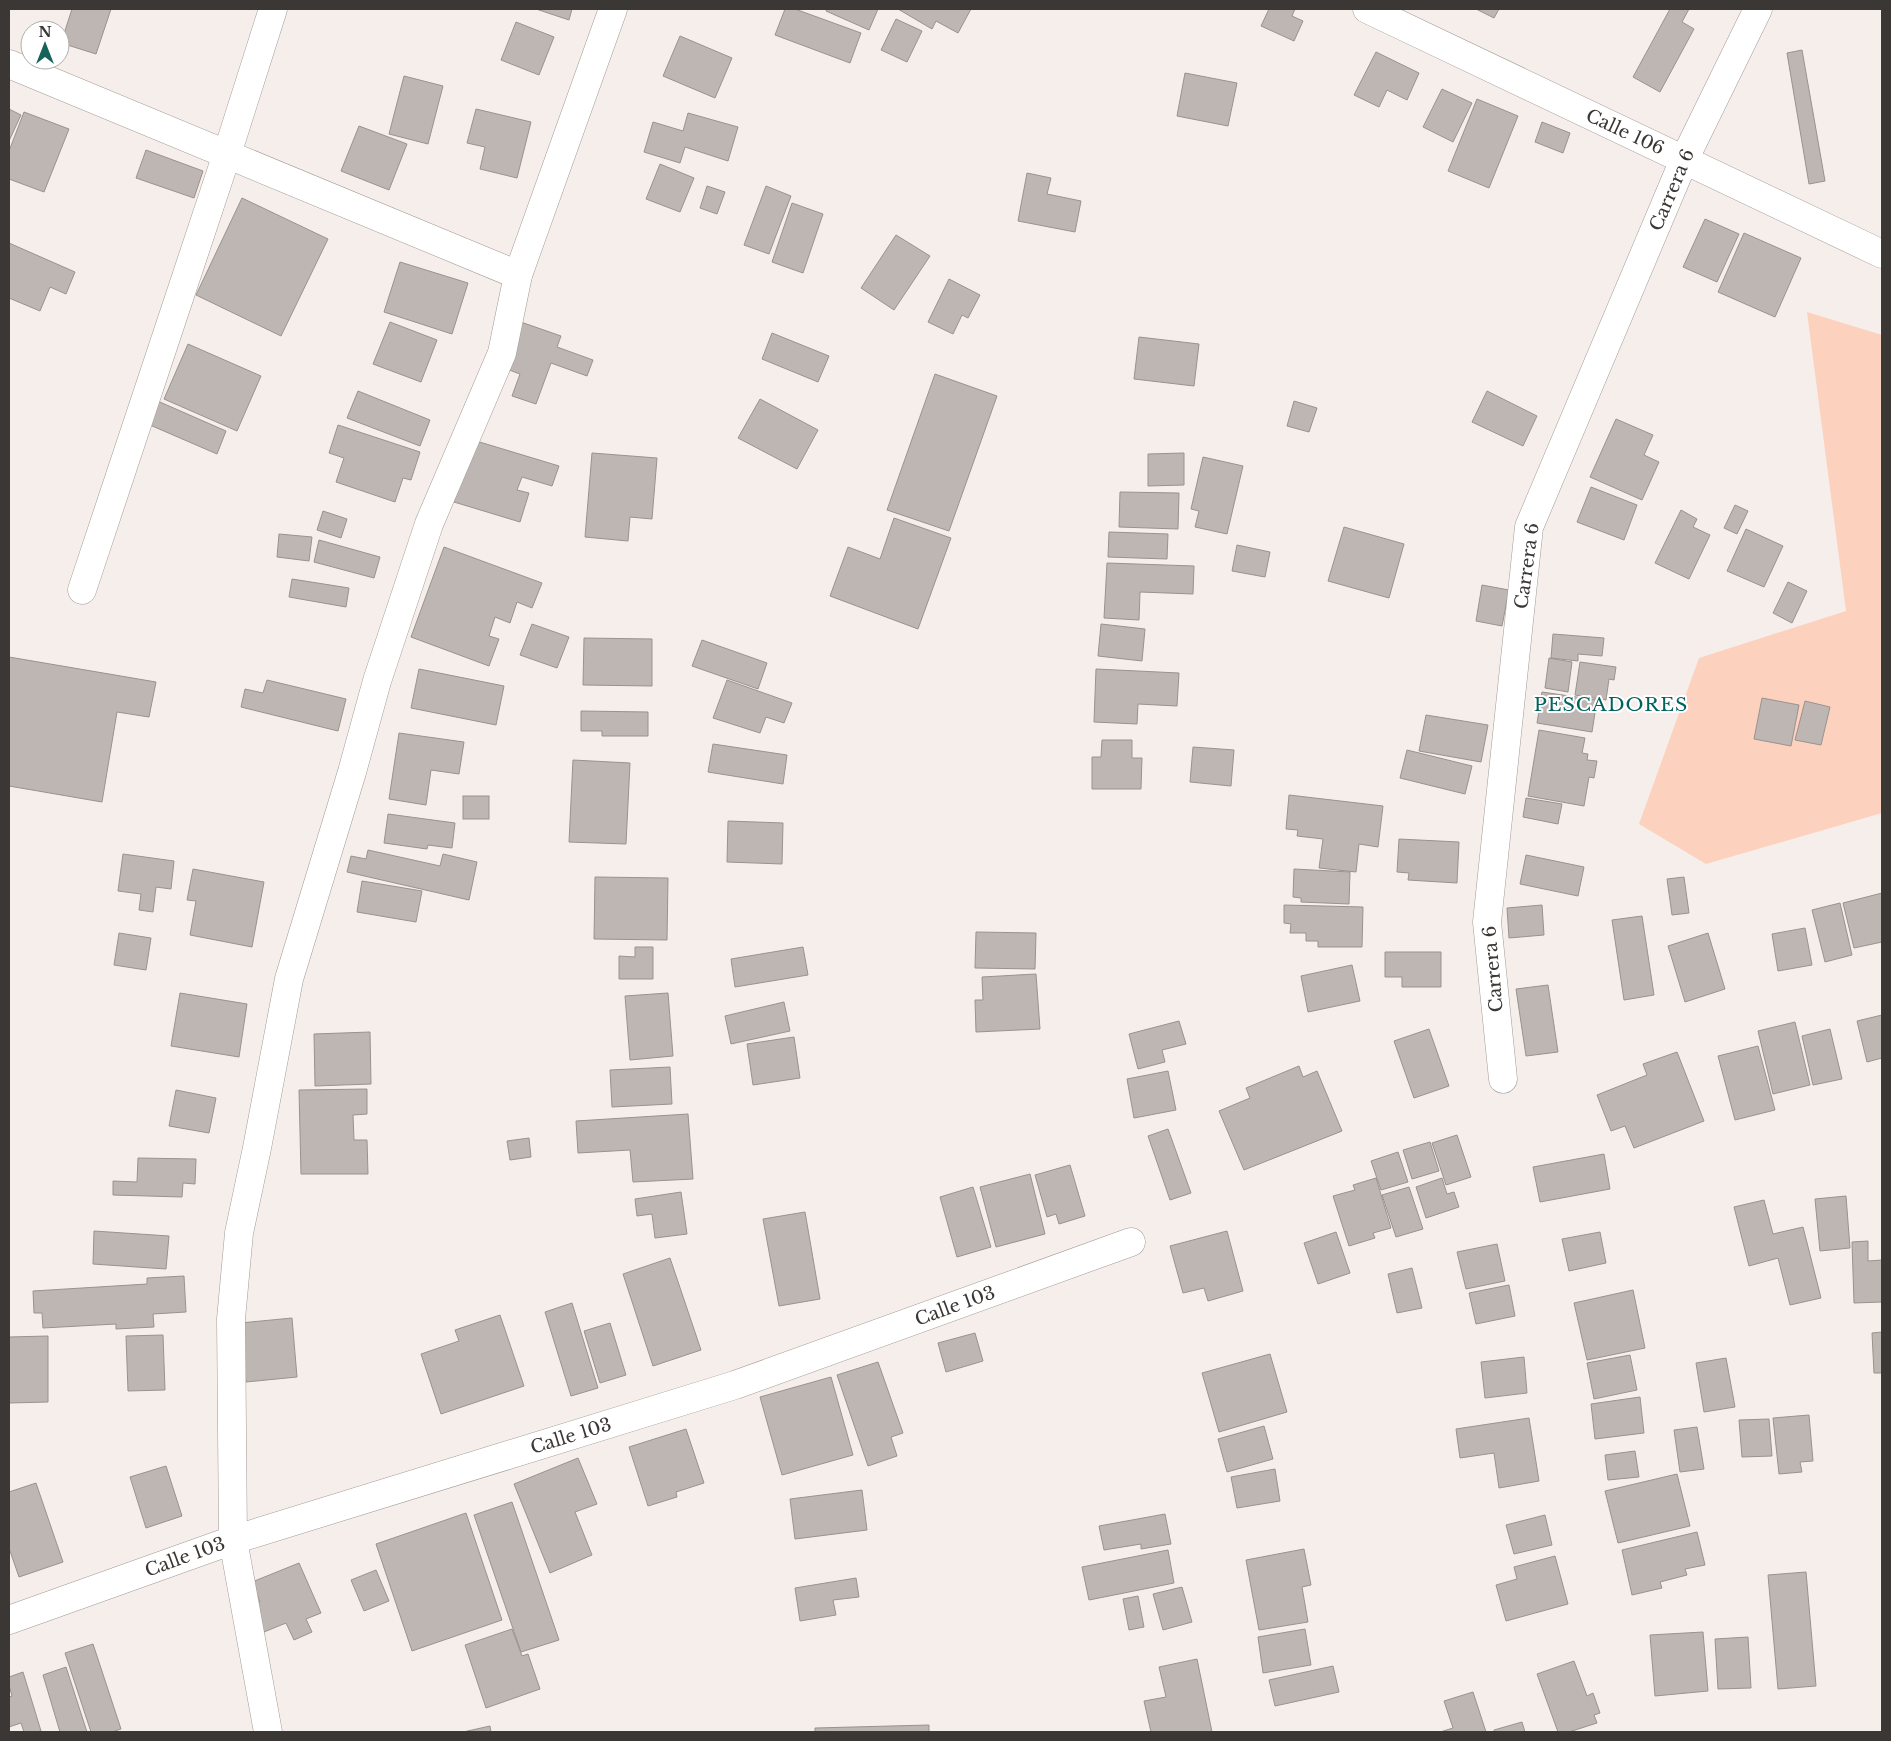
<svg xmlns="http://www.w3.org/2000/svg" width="1891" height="1741" font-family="'Libre Baskerville',serif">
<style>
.green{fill:#fcd1be}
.building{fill:#beb6b3;stroke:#9a928f}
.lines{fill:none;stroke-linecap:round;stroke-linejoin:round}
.minor-casing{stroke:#a29b97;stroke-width:29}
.minor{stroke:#fff;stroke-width:28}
.labels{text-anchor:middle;stroke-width:4;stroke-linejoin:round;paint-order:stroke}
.street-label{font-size:18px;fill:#3a3735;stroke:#fff}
.neighbourhood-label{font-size:19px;letter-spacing:1px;fill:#00645d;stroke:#fff}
</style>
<rect width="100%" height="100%" fill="#f6eeea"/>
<path class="green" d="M1807 312 1882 335V813L1706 864 1639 824 1699 658 1846 611Z"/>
<g class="building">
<path d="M72 9H111L96 54 61 43Z"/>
<path d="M536 9H572L569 20Z"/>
<path d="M785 9H795L861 33 850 63 775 35Z"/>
<path d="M827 9H878L869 30 826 11Z"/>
<path d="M898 9H971L958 33 936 21 932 29Z"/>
<path d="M1269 9H1295L1292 16 1303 21 1294 41 1261 26Z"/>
<path d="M1476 9H1499L1494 18Z"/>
<path d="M1670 9H1689L1682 22 1694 29 1660 92 1633 77Z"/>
<path d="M896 19 922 31 907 62 881 50Z"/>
<path d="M516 22 554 37 539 75 501 60Z"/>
<path d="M680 36 732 58 715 98 663 76Z"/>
<path d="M1802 50 1825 181 1809 184 1787 53Z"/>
<path d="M1376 52 1419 73 1407 100 1387 90 1379 107 1354 95Z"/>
<path d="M1185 73 1237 83 1228 126 1177 116Z"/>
<path d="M404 76 443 86 428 144 389 134Z"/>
<path d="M1442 89 1472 103 1453 142 1423 127Z"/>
<path d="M1477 99 1518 116 1489 188 1448 171Z"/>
<path d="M9 109 21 115 9 141Z"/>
<path d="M476 109 531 122 517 178 480 169 485 147 467 143Z"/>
<path d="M24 112 69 129 44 192 9 179V151Z"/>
<path d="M688 113 738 127 728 161 685 147 680 163 644 152 653 122 683 131Z"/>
<path d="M1542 122 1570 133 1563 153 1535 142Z"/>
<path d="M359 126 407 144 389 190 341 171Z"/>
<path d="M146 150 203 171 194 198 136 178Z"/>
<path d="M660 164 694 178 680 212 646 199Z"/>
<path d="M1027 173 1051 178 1047 194 1081 201 1075 232 1018 221Z"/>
<path d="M707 186 725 192 717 214 700 208Z"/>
<path d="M766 186 791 196 769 254 744 245Z"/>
<path d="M242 198 328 239 281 336 196 295Z"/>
<path d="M792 203 823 214 803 273 772 262Z"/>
<path d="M1705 219 1739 234 1717 282 1683 267Z"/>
<path d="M1744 233 1801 258 1775 317 1718 292Z"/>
<path d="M896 235 930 256 894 310 861 288Z"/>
<path d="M9 243 75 272 66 294 50 287 40 311 9 298Z"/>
<path d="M400 262 468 283 452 334 384 312Z"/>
<path d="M949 279 980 295 968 318 962 315 953 334 928 322Z"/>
<path d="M518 321 561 336 557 347 593 360 587 376 551 363 536 404 512 396 520 374 501 367Z"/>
<path d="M390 322 437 340 421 382 373 364Z"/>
<path d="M772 333 829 356 818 382 762 359Z"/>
<path d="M1139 337 1199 344 1194 386 1134 379Z"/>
<path d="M188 344 261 376 237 431 164 399Z"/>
<path d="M935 374 997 396 949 531 887 510Z"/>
<path d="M358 391 430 420 420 446 347 418Z"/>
<path d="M1487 391 1537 416 1523 446 1472 422Z"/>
<path d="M153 399 226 431 217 454 143 422Z"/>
<path d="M760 399 818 430 797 469 738 438Z"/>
<path d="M1294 401 1317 408 1309 432 1287 426Z"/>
<path d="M1616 419 1653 435 1644 455 1659 462 1642 500 1590 477Z"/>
<path d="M338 425 420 452 411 480 403 478 395 502 336 482 344 458 329 453Z"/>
<path d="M473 440 559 466 552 486 522 477 517 490 529 493 520 522 454 502Z"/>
<path d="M592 453 657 458 652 519 630 517 628 541 585 537Z"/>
<path d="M1184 453V485L1148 486V454Z"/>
<path d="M1203 457 1243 466 1227 534 1195 527 1199 511 1191 509Z"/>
<path d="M1591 487 1637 505 1624 540 1577 522Z"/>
<path d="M1120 492 1179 493 1178 529 1119 527Z"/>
<path d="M1735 505 1748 511 1737 534 1724 528Z"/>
<path d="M1681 510 1697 519 1693 527 1710 535 1689 579 1655 563Z"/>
<path d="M323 511 347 519 341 538 317 530Z"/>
<path d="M894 518 951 538 918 629 830 596 848 547 880 559Z"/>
<path d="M1344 527 1404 544 1389 598 1328 581Z"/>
<path d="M1746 529 1783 546 1764 587 1727 571Z"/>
<path d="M1109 532 1168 534 1167 559 1108 557Z"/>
<path d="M279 534 312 537 309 561 277 557Z"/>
<path d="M319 540 380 557 374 578 314 562Z"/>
<path d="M1237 545 1270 552 1265 577 1232 571Z"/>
<path d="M444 547 542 583 532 608 517 602 510 623 495 617 489 636 499 639 489 666 411 637Z"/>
<path d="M1107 563 1194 566 1193 594 1140 592 1139 620 1104 618Z"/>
<path d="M292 579 349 588 346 607 289 597Z"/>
<path d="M1788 582 1807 591 1792 623 1773 613Z"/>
<path d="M1482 585 1509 590 1502 626 1476 621Z"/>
<path d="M532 624 569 637 557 668 520 655Z"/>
<path d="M1101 624 1145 629 1142 661 1098 656Z"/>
<path d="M1553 634 1604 638 1602 656 1578 654V661L1551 658Z"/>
<path d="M584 638 652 639V686L583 685Z"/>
<path d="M702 640 767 663 758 689 692 666Z"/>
<path d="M9 657 156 682 149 717 117 712 102 802 9 786Z"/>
<path d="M1549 658 1572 662 1568 692 1545 688Z"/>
<path d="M1580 662 1616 667 1614 680 1609 679 1606 700 1575 695Z"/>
<path d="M419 669 504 686 496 725 411 708Z"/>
<path d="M1096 669 1179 673 1177 706 1138 704 1137 724 1094 722Z"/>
<path d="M267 680 346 699 338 731 241 707 245 689 263 693Z"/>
<path d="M727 680 792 703 784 723 766 717 760 733 713 718Z"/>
<path d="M1542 692 1597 700 1592 732 1537 723Z"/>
<path d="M1762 698 1799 705 1791 746 1754 739Z"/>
<path d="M1805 701 1830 707 1821 745 1795 740Z"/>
<path d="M581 711 648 712V736H602V731H581Z"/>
<path d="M1426 715 1488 725 1481 762 1419 751Z"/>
<path d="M1539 730 1585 738 1582 753 1588 754 1587 760 1597 761 1594 778 1589 777 1584 806 1528 796Z"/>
<path d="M399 733 464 742 459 774 431 770 426 805 389 799Z"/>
<path d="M1102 740H1132V758H1142L1141 789H1092V757H1101Z"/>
<path d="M713 744 787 755 783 784 708 772Z"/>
<path d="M1193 747 1234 750 1231 786 1190 782Z"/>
<path d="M1407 750 1472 766 1465 794 1400 778Z"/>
<path d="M573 760 630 763 626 844 569 842Z"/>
<path d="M1289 795 1383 806 1378 847 1359 844 1356 872 1319 868 1323 839 1297 836 1298 830 1286 829Z"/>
<rect x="463" y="796" width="26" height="23"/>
<path d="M1526 798 1562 804 1558 824 1523 817Z"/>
<path d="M388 814 455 823 452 848 428 845 427 849 384 843Z"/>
<path d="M728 821 783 823 782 864 727 862Z"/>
<path d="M1399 839 1459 842 1457 883 1408 880 1409 873 1397 872Z"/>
<path d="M368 850 440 866 443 854 477 862 469 900 347 872 351 856 366 859Z"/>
<path d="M123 854 174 861 171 889 156 887 153 912 139 910 141 894 118 891Z"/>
<path d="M1526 855 1584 867 1578 896 1520 884Z"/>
<path d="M193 869 264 882 252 947 190 935 196 901 187 900Z"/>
<path d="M1294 869 1350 872 1349 904 1301 902V898L1293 897Z"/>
<path d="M595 877 668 878 667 940 594 939Z"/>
<path d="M1684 877 1689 913 1672 915 1667 879Z"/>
<path d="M362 881 422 891 416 922 357 912Z"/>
<path d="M1882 893V942L1854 948 1843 903Z"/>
<path d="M1840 903 1852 955 1825 962 1812 910Z"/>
<path d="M1284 905 1363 907 1362 947H1318V941H1306V933H1290L1291 924 1284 923Z"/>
<path d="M1542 905 1544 935 1509 938 1507 908Z"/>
<path d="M1642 916 1654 995 1624 1000 1612 920Z"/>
<path d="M1805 928 1812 965 1778 971 1772 934Z"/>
<path d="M976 932 1036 933 1035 969 975 968Z"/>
<path d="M119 933 151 938 146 970 114 965Z"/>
<path d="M1708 933 1725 989 1685 1002 1668 946Z"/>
<path d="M635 947H653V979H619V956L635 957Z"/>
<path d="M803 947 808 975 735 987 731 959Z"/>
<path d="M1385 952H1441V987H1402V977H1385Z"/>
<path d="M1352 965 1360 1001 1308 1012 1301 976Z"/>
<path d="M1036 974 1040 1029 976 1032 975 1000H983L982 977Z"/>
<path d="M1548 985 1558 1052 1526 1056 1516 989Z"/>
<path d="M180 993 247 1004 239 1057 171 1046Z"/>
<path d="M668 993 673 1056 630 1060 625 996Z"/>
<path d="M784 1002 790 1031 731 1044 725 1016Z"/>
<path d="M1882 1015V1058L1867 1062 1857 1021Z"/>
<path d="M1179 1021 1186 1044 1162 1050 1165 1062 1138 1069 1129 1034Z"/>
<path d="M1795 1022 1810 1085 1773 1094 1758 1031Z"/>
<path d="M1429 1029 1449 1086 1414 1098 1394 1041Z"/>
<path d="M1830 1029 1842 1079 1813 1085 1802 1036Z"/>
<path d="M370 1032 371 1084 315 1086 314 1034Z"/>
<path d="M794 1037 800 1078 753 1085 747 1044Z"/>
<path d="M1758 1046 1775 1110 1735 1120 1718 1056Z"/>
<path d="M1677 1052 1704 1121 1634 1148 1625 1126 1611 1131 1597 1095 1647 1075 1643 1064Z"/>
<path d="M1299 1066 1303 1077 1317 1071 1342 1131 1244 1170 1219 1111 1250 1098 1246 1088Z"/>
<path d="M670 1067 672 1104 612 1107 610 1070Z"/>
<path d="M1168 1071 1176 1110 1134 1118 1127 1079Z"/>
<path d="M367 1089V1114L353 1115 354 1140H367L368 1174H301L299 1090Z"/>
<path d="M176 1090 216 1098 209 1133 169 1126Z"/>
<path d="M688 1114 693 1179 633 1182 630 1150 578 1153 576 1121Z"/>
<path d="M1168 1129 1191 1193 1170 1200 1148 1136Z"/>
<path d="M1457 1135 1471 1177 1446 1185 1432 1143Z"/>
<path d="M529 1138 531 1157 510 1160 507 1141Z"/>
<path d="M1430 1142 1439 1171 1412 1179 1403 1150Z"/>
<path d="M1398 1152 1408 1182 1381 1190 1371 1161Z"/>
<path d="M1604 1154 1610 1189 1540 1202 1533 1167Z"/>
<path d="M138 1158 196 1159 195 1184 183 1183 182 1197 113 1195V1181L137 1182Z"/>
<path d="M1070 1165 1085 1216 1059 1224 1056 1214 1047 1217 1035 1175Z"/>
<path d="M1030 1174 1045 1234 996 1247 980 1187Z"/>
<path d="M1376 1178 1391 1228 1373 1233 1375 1238 1349 1246 1333 1196 1355 1190 1353 1185Z"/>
<path d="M1442 1178 1447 1194 1454 1192 1459 1207 1426 1218 1416 1187Z"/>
<path d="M973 1187 991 1247 957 1257 940 1197Z"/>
<path d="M1409 1187 1423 1229 1396 1237 1382 1195Z"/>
<path d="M681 1192 687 1234 655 1238 652 1214 637 1216 635 1199Z"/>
<path d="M1846 1196 1850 1248 1820 1251 1815 1199Z"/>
<path d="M1764 1200 1773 1234 1803 1227 1821 1298 1790 1305 1778 1258 1749 1266 1734 1207Z"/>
<path d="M805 1212 820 1299 779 1306 763 1219Z"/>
<path d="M94 1231 169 1236 166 1269 93 1264Z"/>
<path d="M1227 1231 1243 1291 1208 1301 1204 1288 1183 1293 1170 1246Z"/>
<path d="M1336 1232 1350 1273 1318 1284 1304 1243Z"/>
<path d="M1600 1232 1606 1263 1569 1271 1562 1239Z"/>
<path d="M1868 1241V1261L1882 1260V1302L1854 1303 1852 1242Z"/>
<path d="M1497 1244 1505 1281 1466 1289 1457 1252Z"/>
<path d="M670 1258 701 1350 653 1366 623 1274Z"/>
<path d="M1412 1268 1422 1308 1397 1313 1388 1274Z"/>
<path d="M184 1276 186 1312 153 1314 154 1327 116 1329V1324L43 1328 42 1313H34L33 1291 147 1284V1278Z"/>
<path d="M1509 1285 1515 1316 1476 1324 1469 1293Z"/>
<path d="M1633 1290 1645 1348 1587 1360 1574 1303Z"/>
<path d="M572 1303 598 1388 571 1396 545 1312Z"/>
<path d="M500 1315 524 1386 441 1414 421 1354 459 1341 455 1330Z"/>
<path d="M292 1318 297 1377 246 1382 240 1323Z"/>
<path d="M610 1323 626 1375 600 1383 584 1331Z"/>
<path d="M1882 1332V1373H1874L1872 1333Z"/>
<path d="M975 1333 983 1361 946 1372 938 1343Z"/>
<path d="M163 1335 165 1390 128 1391 126 1336Z"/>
<path d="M48 1336V1402L9 1403V1337Z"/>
<path d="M1270 1354 1287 1412 1219 1432 1202 1373Z"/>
<path d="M1630 1355 1637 1390 1594 1399 1587 1363Z"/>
<path d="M1524 1357 1527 1393 1485 1398 1481 1362Z"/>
<path d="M1726 1358 1735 1407 1704 1412 1696 1363Z"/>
<path d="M878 1362 903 1433 891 1437 897 1456 868 1466 837 1375Z"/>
<path d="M831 1377 853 1455 782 1475 760 1397Z"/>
<path d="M1640 1397 1644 1433 1595 1439 1591 1404Z"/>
<path d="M1809 1415 1813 1461 1800 1462 1802 1472 1779 1474 1773 1418Z"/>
<path d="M1529 1418 1539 1481 1499 1488 1494 1453 1460 1458 1456 1429Z"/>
<path d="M1769 1419 1772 1456 1742 1457 1739 1420Z"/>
<path d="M1264 1426 1273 1459 1227 1472 1218 1439Z"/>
<path d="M1697 1427 1704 1469 1680 1472 1674 1430Z"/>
<path d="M686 1429 704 1483 676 1492 677 1497 648 1506 629 1447Z"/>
<path d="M1635 1451 1639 1477 1608 1480 1605 1455Z"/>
<path d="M578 1458 597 1504 575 1512 592 1555 550 1573 514 1484Z"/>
<path d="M166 1466 182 1516 146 1528 130 1477Z"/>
<path d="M1275 1469 1280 1501 1237 1508 1231 1477Z"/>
<path d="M1677 1474 1690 1526 1618 1543 1605 1491Z"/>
<path d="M36 1483 63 1562 19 1577 9 1548V1492Z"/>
<path d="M862 1490 867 1530 795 1539 790 1499Z"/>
<path d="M512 1502 559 1640 521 1652 474 1515Z"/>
<path d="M466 1513 502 1620 412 1651 376 1544Z"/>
<path d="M1165 1514 1171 1544 1141 1549V1544L1104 1550 1099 1526Z"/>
<path d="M1545 1515 1552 1545 1514 1554 1506 1525Z"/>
<path d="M1697 1532 1705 1565 1685 1569 1687 1575 1660 1582 1662 1588 1632 1595 1622 1550Z"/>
<path d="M1304 1549 1311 1585 1302 1587 1308 1622 1259 1630 1246 1560Z"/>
<path d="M1168 1550 1174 1583 1089 1600 1082 1567Z"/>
<path d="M1555 1556 1568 1604 1506 1621 1496 1585 1517 1579 1514 1567Z"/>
<path d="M299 1563 321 1613 306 1619 312 1632 294 1640 286 1623 264 1632 252 1605 260 1602 252 1582Z"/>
<path d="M376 1570 389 1601 364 1611 351 1580Z"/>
<path d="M1806 1572 1816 1686 1778 1689 1768 1575Z"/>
<path d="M856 1578 859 1597 833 1600 836 1615 800 1621 795 1588Z"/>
<path d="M1182 1587 1192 1622 1163 1630 1153 1594Z"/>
<path d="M1138 1596 1144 1627 1129 1630 1123 1599Z"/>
<path d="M512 1629 522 1656 528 1654 540 1689 486 1708 465 1645Z"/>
<path d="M1305 1629 1311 1665 1263 1673 1258 1637Z"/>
<path d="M1703 1632 1708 1691 1655 1696 1650 1635Z"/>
<path d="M1748 1637 1751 1688 1718 1689 1715 1639Z"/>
<path d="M93 1644 121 1729 112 1732H91L65 1653Z"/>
<path d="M1197 1659 1212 1732H1151L1144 1701 1166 1697 1159 1667Z"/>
<path d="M1574 1661 1587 1696 1593 1693 1600 1713 1594 1715 1597 1723 1569 1732H1558L1537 1674Z"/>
<path d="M1333 1666 1339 1692 1275 1706 1269 1680Z"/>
<path d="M66 1667 87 1732H60L43 1675Z"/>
<path d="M23 1672 41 1731 36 1732H24L21 1723 9 1727V1697L12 1696 9 1685V1677Z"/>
<path d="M1473 1692 1486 1732H1440L1453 1728 1444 1701Z"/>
<path d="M1522 1722 1525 1732H1494V1730Z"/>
<path d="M929 1725V1732H815V1728Z"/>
<path d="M490 1726 491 1732H463Z"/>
</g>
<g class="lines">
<defs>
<g id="minor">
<path d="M1367 9 1882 254"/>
<path d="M9 64 518 275"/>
<path d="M82 590 227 154 273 9"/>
<path d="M1503 1079 1487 922 1529 527 1684 160 1758 9"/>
<path d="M9 1620 233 1540 735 1385 1131 1242"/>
<path d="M268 1732 233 1540 231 1319 239 1233 257 1148 289 979 352 772 377 681 429 524 502 353 518 275 613 9"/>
</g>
</defs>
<use href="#minor" class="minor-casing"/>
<use href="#minor" class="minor"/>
</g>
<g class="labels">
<g class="street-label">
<text transform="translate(1625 132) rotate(25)" y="6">Calle 106</text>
<text transform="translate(1672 190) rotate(-67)" y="6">Carrera 6</text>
<text transform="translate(1527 566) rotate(-82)" y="6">Carrera 6</text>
<text transform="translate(1493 969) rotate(-95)" y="6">Carrera 6</text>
<text transform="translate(955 1306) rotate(-20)" y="6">Calle 103</text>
<text transform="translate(571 1436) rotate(-17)" y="6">Calle 103</text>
<text transform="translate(185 1557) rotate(-20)" y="6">Calle 103</text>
</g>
<g class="neighbourhood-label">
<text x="1611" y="711">PESCADORES</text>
</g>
</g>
<rect width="1891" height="1741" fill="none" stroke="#3a3735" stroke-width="20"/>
<g transform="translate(45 45)"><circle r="24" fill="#ffffff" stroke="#b0afae"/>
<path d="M0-4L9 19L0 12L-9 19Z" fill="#16635c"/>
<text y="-8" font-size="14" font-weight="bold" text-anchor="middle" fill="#3a3735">N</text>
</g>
</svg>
